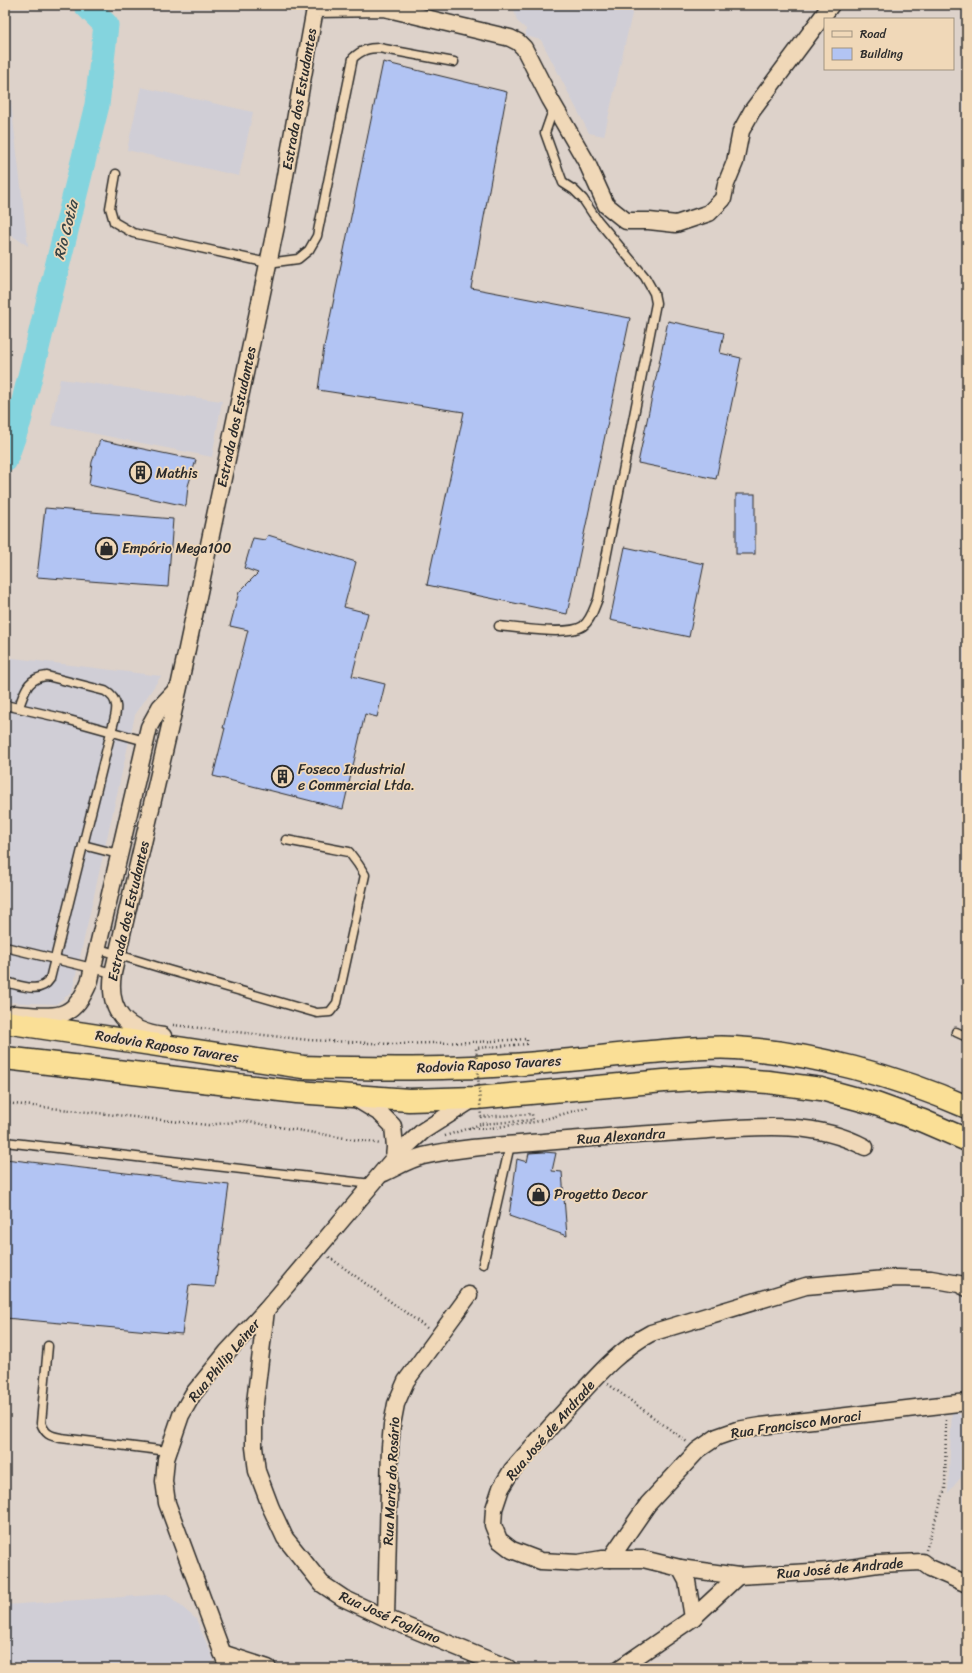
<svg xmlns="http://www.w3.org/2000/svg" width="972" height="1673" font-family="Sriracha,sans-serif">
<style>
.built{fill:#d0ced6}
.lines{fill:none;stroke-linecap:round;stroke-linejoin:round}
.river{stroke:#84d4de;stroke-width:25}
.building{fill:#b2c4f3;stroke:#2b2b2b}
.lane-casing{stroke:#2b2b2b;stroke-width:11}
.street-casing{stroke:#2b2b2b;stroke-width:19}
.highway-casing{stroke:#2b2b2b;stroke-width:25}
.path{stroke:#2b2b2b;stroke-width:2.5;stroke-dasharray:1 3;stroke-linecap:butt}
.lane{stroke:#f0d8b8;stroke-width:8}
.street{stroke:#f0d8b8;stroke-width:16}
.highway{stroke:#fadf96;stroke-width:22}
.path-bridge{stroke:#2b2b2b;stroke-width:2.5;stroke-dasharray:1 3;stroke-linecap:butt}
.labels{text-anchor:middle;stroke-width:3.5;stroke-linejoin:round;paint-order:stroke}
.street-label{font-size:14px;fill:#2b2b2b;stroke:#f0d8b8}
.poi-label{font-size:14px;fill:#2b2b2b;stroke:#f0d8b8;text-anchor:start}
.water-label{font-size:15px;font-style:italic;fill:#384446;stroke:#f0d8b8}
</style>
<rect width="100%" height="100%" fill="#ddd2ca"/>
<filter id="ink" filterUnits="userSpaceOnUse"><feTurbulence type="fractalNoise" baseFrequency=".025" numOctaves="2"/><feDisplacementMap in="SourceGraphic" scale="8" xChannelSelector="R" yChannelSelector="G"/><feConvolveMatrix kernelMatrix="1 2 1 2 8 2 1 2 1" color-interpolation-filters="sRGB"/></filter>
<g filter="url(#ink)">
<g class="built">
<path d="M513 5H634L604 136 589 133 541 40 526 36V29L517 21Z"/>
<path d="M5 52 28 246 5 231Z"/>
<path d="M141 87 253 112 239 176 127 150Z"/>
<path d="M60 379 222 401 212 457 51 425Z"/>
<path d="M5 657 161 676 135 715 72 992 56 1004 5 1002Z"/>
<path d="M952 1410 967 1419V1470L948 1493Z"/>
<path d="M167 1594 196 1619 214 1660 207 1668H5V1605Z"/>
</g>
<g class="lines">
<path class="river" d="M5 460 19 421 97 105 106 25 86 5"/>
</g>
<g class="building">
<path d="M383 62 507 92 471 288 630 318 567 614 427 585 464 412 318 390 324 347Z"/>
<path d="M668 321 724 333 720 353 741 358 716 479 638 463Z"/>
<path d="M100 440 196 460 188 486 186 506 89 485 92 462Z"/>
<rect x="736" y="494" width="19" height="60"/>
<path d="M45 508 173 519 168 587 37 577Z"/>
<path d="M268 535 356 562 344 607 368 613 352 676 385 684 377 717 365 714 343 809 213 776 225 728H223L248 630 230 626 239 592 258 573 244 568 253 538 265 540Z"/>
<path d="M625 547 704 564 689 637 610 620Z"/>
<path d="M544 1152 556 1153 552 1171 562 1172 567 1236 509 1216 517 1159 527 1162 529 1153Z"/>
<path d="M5 1159 229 1185 215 1287 189 1285 182 1334 5 1318Z"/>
</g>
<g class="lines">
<defs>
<g id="lane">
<path d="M116 174 110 208 114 222 133 233 268 263 298 259 309 250 317 236 353 58C362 50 368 48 379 48L454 62"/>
<path d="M499 626C518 628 569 636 583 626 591 620 594 608 598 599L656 303 654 293 645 277 595 217 583 199 574 190 563 183 545 133 554 107"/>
<path d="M5 705 62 718 145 741"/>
<path d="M83 845 118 854"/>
<path d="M5 947 113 973"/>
<path d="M96 948 168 970 317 1013 330 1012 337 1003 365 875 358 864 349 852 286 840"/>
<path d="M5 982C20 985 40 995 50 979L111 732C115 716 123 701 105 691L47 676C27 678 25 691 19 707"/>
<path d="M956 1032 967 1037"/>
<path d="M5 1142 372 1184"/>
<path d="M483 1264 510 1145"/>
<path d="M48 1346 41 1423C45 1434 50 1436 61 1438L168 1451"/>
</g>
<g id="street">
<path d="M14 1014C54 1016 73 1024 90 980L149 727 160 707 178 688"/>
<path d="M163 1036C126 1031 107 1012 113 973L179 687 276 226 315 9 384 8 510 38 518 42 524 48 550 99 587 163 606 205 626 221H649L676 224 709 213 723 199 726 184 735 162 741 131 752 111 831 5"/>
<path d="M353 1097 381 1114 393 1126 395 1147 394 1158"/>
<path d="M384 1173C397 1167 410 1159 423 1156 466 1146 512 1145 556 1141 602 1137 649 1134 695 1131 752 1127 813 1119 865 1147"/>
<path d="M967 1288 959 1284 931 1279 897 1278 806 1286 651 1333C620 1349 597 1376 573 1402 553 1424 532 1447 512 1470L501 1488 494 1509 493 1525 499 1540 512 1550 541 1561 578 1563 602 1559H643L680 1568 738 1576 829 1571 878 1564 922 1562 930 1568 967 1584"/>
<path d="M266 1310 254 1411V1447L257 1471 271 1508 285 1538 322 1584 343 1598 386 1618 508 1668"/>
<path d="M610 1559 648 1504 698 1450 717 1437 737 1430 761 1426 967 1402"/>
<path d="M680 1568 687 1581 693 1618 738 1576"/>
<path d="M386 1618 390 1447 392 1425 396 1404 406 1381 469 1295"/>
<path d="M222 1653 268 1668"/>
<path d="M228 1668 167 1503 164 1481 166 1459 181 1415 193 1394 227 1352 266 1310 394 1158 423 1131 475 1098"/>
<path d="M620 1668 693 1618"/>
</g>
<g id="highway">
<path d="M5 1022 303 1067C372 1069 441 1070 509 1065 557 1062 604 1056 651 1052 679 1050 707 1046 735 1048 810 1052 899 1077 967 1107"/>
<path d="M5 1058 297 1092 409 1100 476 1098 664 1081 711 1078 768 1082 821 1089 876 1104 923 1121 967 1140"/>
</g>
</defs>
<use href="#lane" class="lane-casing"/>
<use href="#street" class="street-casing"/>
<use href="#highway" class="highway-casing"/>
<g class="path">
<path d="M173 1025 309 1040 391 1044 476 1042"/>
<path d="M5 1103 208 1125 243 1121 381 1144"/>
<path d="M469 1128 483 1129 535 1122 588 1107"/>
<path d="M445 1136 481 1124"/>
<path d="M329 1257 427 1328"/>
<path d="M608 1384 687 1442"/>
<path d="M926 1550 945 1489 946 1418"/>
</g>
<use href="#lane" class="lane"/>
<use href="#street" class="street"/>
<use href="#highway" class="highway"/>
<path class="path-bridge" d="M476 1042 527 1039V1044L476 1048 481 1117 532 1114 533 1120 481 1124"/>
</g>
</g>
<defs>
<symbol id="building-ring" viewBox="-11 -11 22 22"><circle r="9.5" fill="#f0d8b8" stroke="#2b2b2b" stroke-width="1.5"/><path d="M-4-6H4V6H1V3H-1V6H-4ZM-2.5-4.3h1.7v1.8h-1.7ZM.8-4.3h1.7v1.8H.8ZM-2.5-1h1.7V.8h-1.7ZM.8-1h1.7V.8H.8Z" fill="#2b2b2b"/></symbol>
<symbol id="shop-ring" viewBox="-11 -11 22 22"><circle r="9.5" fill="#f0d8b8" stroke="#2b2b2b" stroke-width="1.5"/><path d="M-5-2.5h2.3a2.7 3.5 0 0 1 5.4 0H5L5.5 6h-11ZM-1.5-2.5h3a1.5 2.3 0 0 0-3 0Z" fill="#2b2b2b"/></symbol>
</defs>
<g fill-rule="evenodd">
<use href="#building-ring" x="128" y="460" width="25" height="25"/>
<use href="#shop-ring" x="94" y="536" width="25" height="25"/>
<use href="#building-ring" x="270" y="764" width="25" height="25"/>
<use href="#shop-ring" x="526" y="1182" width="25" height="25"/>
</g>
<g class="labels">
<g class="street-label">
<text transform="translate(299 99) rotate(-80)" y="5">Estrada dos Estudantes</text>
<text transform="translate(236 417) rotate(-78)" y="5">Estrada dos Estudantes</text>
<text transform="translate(128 911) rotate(-77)" y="5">Estrada dos Estudantes</text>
<text transform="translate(167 1046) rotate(9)" y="5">Rodovia Raposo Tavares</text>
<text transform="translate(489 1064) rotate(-3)" y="5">Rodovia Raposo Tavares</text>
<text transform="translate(621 1136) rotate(-4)" y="5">Rua Alexandra</text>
<text transform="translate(224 1360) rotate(-50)" y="5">Rua Philip Leiner</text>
<text transform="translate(796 1424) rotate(-8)" y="5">Rua Francisco Moraci</text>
<text transform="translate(550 1430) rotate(-49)" y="5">Rua José de Andrade</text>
<text transform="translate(391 1481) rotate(-87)" y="5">Rua Maria do Rosário</text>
<text transform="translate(840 1568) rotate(-5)" y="5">Rua José de Andrade</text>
<text transform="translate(390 1617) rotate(24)" y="5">Rua José Fogliano</text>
</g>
<g class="poi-label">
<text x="156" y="478">Mathis</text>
<text x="122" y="553">Empório Mega100</text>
<text x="298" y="774">Foseco Industrial<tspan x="298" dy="16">e Commercial Ltda.</tspan></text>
<text x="554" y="1199">Progetto Decor</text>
</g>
<g class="water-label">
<text transform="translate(66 230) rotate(-76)" y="5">Rio Cotia</text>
</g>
</g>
<rect width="972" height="1673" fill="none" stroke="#f0d8b8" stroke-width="20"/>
<rect x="10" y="10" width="952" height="1653" fill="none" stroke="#2b2b2b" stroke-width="1.5" filter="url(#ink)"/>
<rect x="824" y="18" width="130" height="52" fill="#f0d8b8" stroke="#a19380"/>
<rect x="832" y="31" width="20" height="6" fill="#f0d8b8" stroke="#a19380"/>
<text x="860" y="38" font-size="12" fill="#2b2b2b">Road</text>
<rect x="832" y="48" width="20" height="12" fill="#b2c4f3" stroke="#a19380"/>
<text x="860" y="58" font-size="12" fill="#2b2b2b">Building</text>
</svg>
